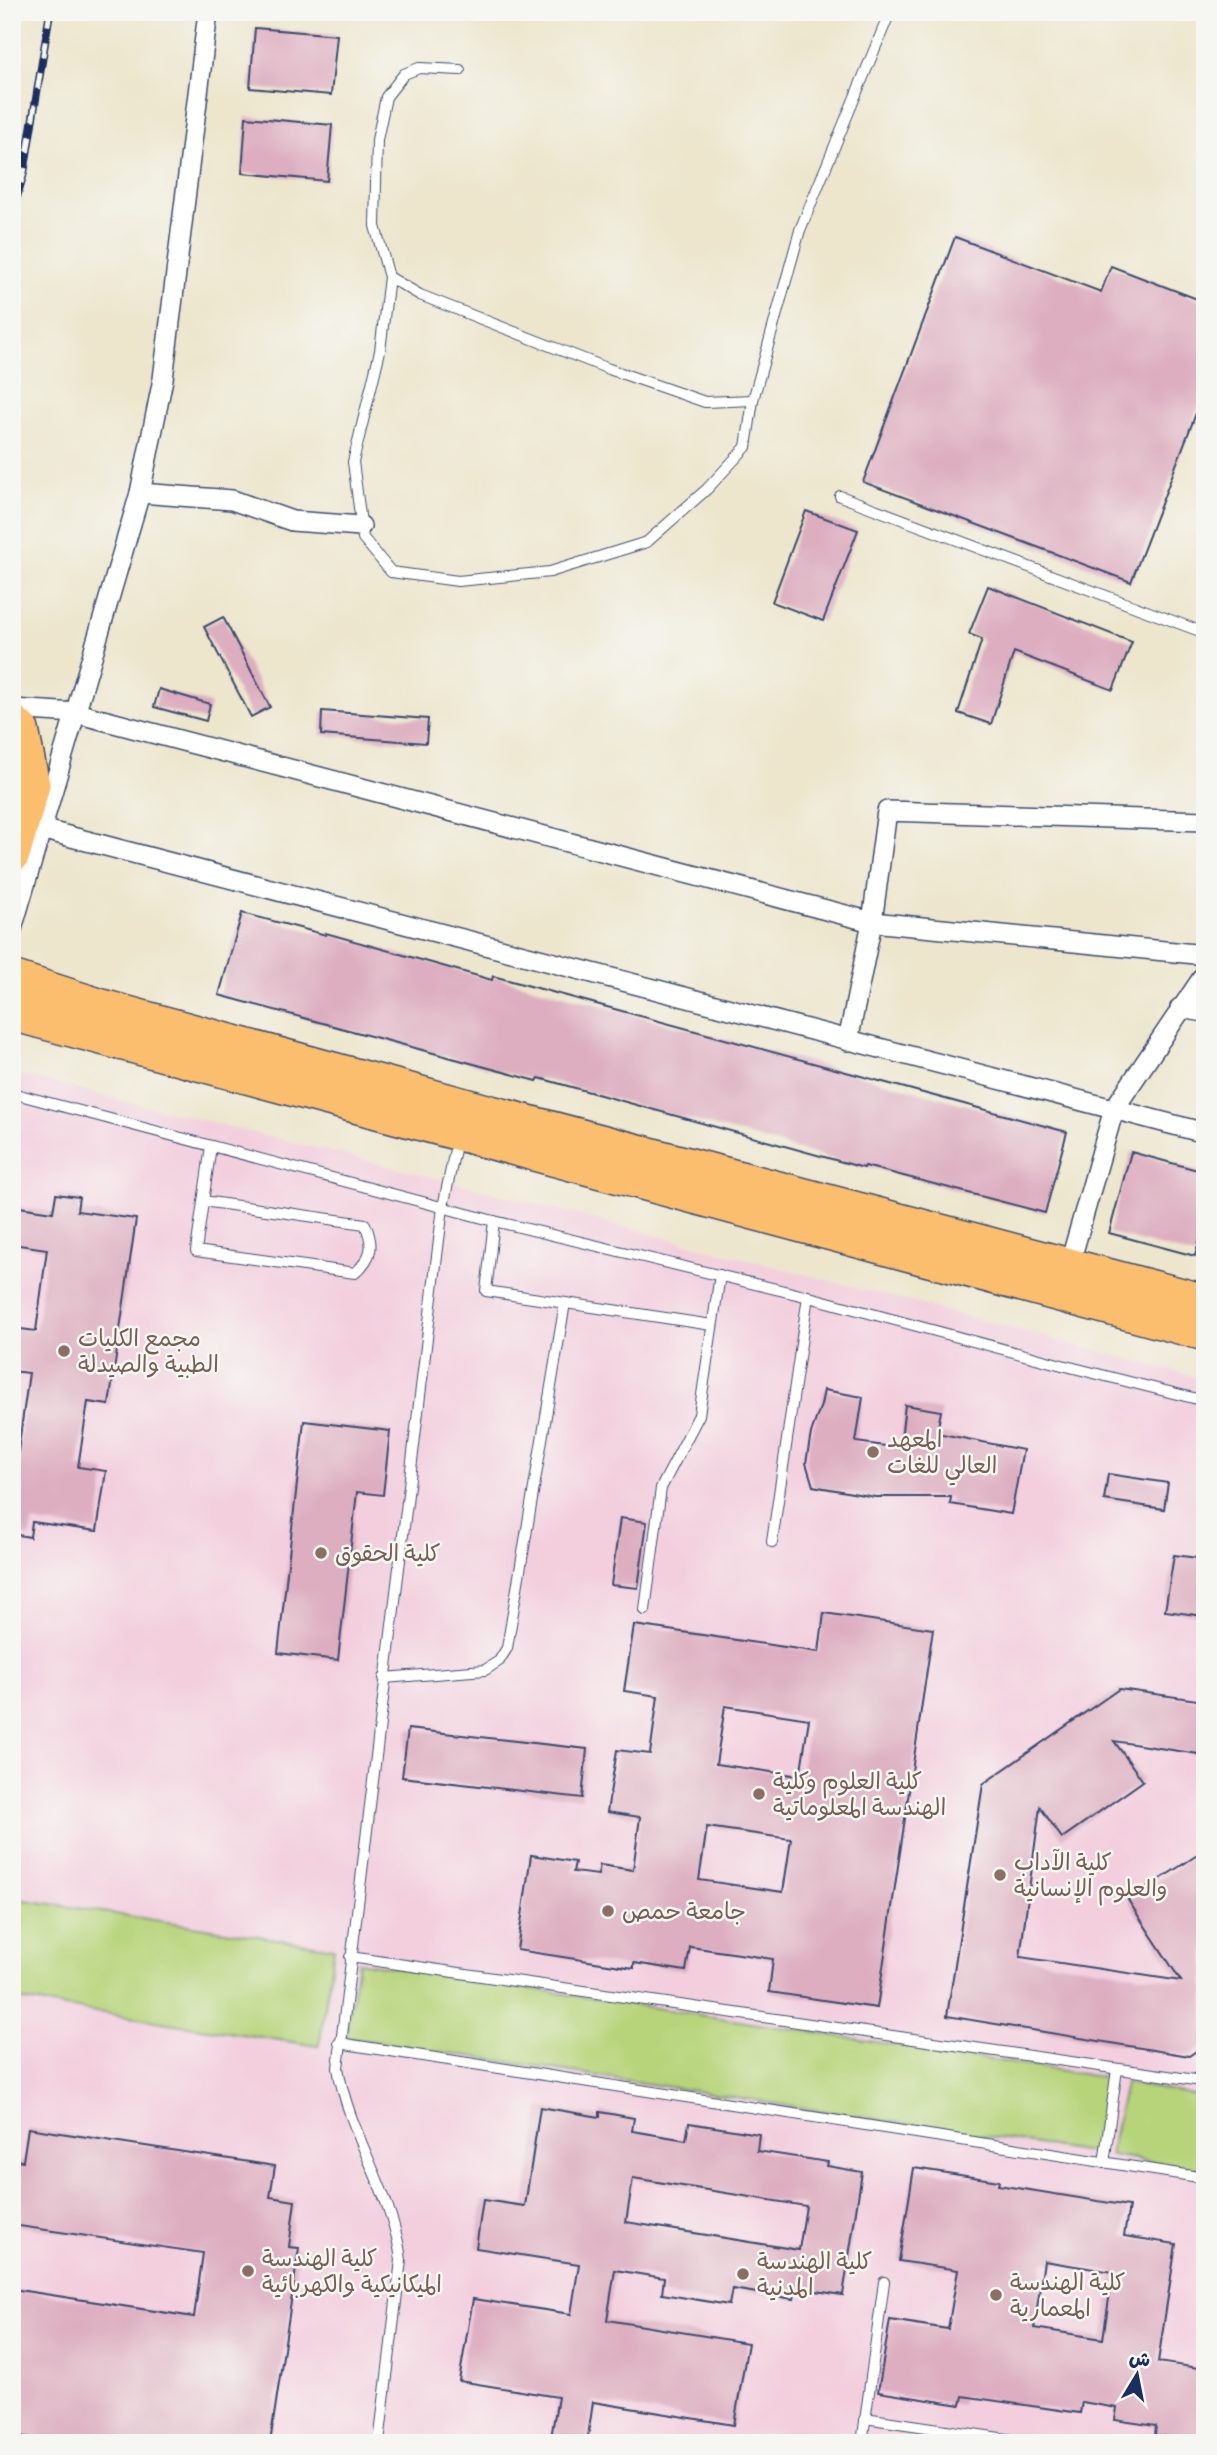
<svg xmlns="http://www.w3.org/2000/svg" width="1217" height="2455" font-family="Itim,'Playpen Sans Arabic',sans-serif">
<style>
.built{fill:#f3cfde}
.green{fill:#b7d47a;stroke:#69826c;stroke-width:2}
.building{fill:#ddaec0;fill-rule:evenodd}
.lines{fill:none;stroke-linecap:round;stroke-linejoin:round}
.lane-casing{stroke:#3a4a6f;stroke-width:12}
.street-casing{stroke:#3a4a6f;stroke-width:22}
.highway-casing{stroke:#3a4a6f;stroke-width:38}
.lane{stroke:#fff;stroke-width:10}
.street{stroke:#fff;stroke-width:19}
.highway{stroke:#fbbe6e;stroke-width:35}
.rail-casing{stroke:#1b2f5e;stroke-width:8}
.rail{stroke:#f6f6f2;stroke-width:5;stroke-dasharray:16;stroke-linecap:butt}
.education-dot{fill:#8d6e63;stroke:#f6f6f2;stroke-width:2.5}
.labels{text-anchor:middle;stroke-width:5;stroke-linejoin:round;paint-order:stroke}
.education-label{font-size:23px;fill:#785e54;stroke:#f6f6f2;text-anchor:start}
</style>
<rect width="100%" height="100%" fill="#f6f6f2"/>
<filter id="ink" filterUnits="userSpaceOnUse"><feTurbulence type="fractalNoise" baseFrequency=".0143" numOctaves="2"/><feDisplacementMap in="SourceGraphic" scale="14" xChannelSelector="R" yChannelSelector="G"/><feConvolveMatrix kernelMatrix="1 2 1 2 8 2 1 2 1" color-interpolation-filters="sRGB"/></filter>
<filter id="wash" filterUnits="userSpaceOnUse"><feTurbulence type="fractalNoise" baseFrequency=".00686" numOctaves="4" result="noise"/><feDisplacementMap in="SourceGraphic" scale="28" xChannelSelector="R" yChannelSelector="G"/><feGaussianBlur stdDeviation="1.57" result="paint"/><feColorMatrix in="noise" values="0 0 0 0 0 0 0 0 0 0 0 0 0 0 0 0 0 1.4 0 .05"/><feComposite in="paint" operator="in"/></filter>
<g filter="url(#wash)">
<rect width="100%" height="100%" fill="#ede6cd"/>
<path class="built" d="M12 1073 449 1181 1205 1379V2443H12Z"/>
<g class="green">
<path d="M12 1898 334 1948 319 2046 12 1999Z"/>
<path d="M358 1962 1108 2078 1096 2153 346 2037Z"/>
<path d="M1125 2083 1194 2095 1205 2086V2170L1110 2155Z"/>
</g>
<g id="blocks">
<g class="building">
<path d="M255 28 337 35 331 95 250 88Z"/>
<path d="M246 117 332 125 327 181 242 173Z"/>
<path d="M955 237 1101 292 1111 266 1205 302V390L1131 582 863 482Z"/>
<path d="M806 511 858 530 823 621 772 602Z"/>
<path d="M988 586 1132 642 1113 690 1014 652 991 724 958 713 982 639 969 634Z"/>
<path d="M223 617 270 707 251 717 204 627Z"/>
<path d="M159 689 210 704 206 721 154 707Z"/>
<path d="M322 711 428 719 426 743 321 735Z"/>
<path d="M242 913 326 935V933L492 980 493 976 1067 1132 1045 1213 865 1166 864 1168 539 1078 537 1081 219 995Z"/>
<path d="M1131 1152 1205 1172V1221L1195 1256 1109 1233Z"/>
<path d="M56 1194 79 1197 77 1211 136 1219 109 1405 88 1402 78 1467 106 1471 97 1531 32 1522 30 1537 12 1534V1457L17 1458 29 1373 12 1371V1328L36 1331 47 1249 12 1244V1206L53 1212Z"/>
<path d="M824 1390 863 1397 856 1442 900 1448 905 1405 941 1411 937 1433 1023 1450 1011 1514 950 1504 951 1497H875L813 1486 806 1463 811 1433 821 1405Z"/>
<path d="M304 1421 390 1431 383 1495 357 1492 338 1660 278 1653Z"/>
<path d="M1108 1474 1168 1483 1164 1509 1104 1500Z"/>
<path d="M620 1518 647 1522 638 1588 611 1585Z"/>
<path d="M1174 1555 1205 1559V1616L1165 1611Z"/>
<path d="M824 1613 933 1629 877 2008 769 1992 773 1959 690 1947 686 1971 634 1963V1968L517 1950 531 1855 575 1862 573 1872 598 1875 600 1865 633 1870 640 1817 607 1812 617 1750 650 1754 658 1696 624 1691 634 1625 819 1652ZM725 1706 809 1719 800 1776 716 1764ZM707 1827 791 1839 783 1892 699 1880Z"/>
<path d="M1119 1689 1205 1701V1755L1114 1741 1143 1781 1062 1838 1040 1807 1020 1957 1181 1981 1128 1900 1205 1850V2045L1189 2056 947 2016 983 1784Z"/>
<path d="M408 1729 587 1749 582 1798 402 1777Z"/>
<path d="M540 2107 600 2117V2112L634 2118 632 2131 686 2140 689 2123 759 2134 757 2151 828 2162 827 2166 862 2172 843 2295 796 2288 794 2299 732 2289 729 2305 662 2294 664 2278 615 2270 607 2320 748 2343 734 2425 593 2402 587 2443H550L558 2397 459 2381 473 2299 571 2314 579 2264 476 2248 483 2200 525 2206ZM633 2178 806 2206 799 2250 626 2222Z"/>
<path d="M28 2128 275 2166 270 2197 295 2201 289 2247 299 2248 270 2443H64L12 2435V2289L194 2317 203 2253 12 2225V2160L23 2161Z"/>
<path d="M914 2168 999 2181 998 2185 1129 2206 1124 2236 1176 2244 1158 2362 1205 2369V2443L1155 2435 1156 2426 1115 2420 1117 2408 1082 2402 1080 2413 963 2396 961 2405 878 2392 890 2320 948 2329 958 2270 899 2261ZM1044 2261 1113 2272 1103 2339 1034 2328Z"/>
</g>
</g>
</g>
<g filter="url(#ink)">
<use href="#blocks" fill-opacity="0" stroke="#3a4a6f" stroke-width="2"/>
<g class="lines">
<defs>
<g id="lane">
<path d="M460 70 419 68 404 74 386 97 377 140 375 226 389 277 420 295 609 369 705 402 753 400"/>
<path d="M389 277 380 351 353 462 363 538 391 572 458 581 550 572 647 542 707 489 746 447 753 400 800 230 890 12"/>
<path d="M840 496 1205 633"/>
<path d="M12 1093 494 1221 813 1298 1062 1365 1205 1401"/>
<path d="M203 1201 365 1224C374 1245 373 1257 355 1273L196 1251 211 1146"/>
<path d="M494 1221 486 1291 712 1325"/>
<path d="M772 1542 808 1296"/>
<path d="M645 1610 661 1488 699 1415 720 1275"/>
<path d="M384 1678 485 1670 499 1661 507 1648 565 1303"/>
<path d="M350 1957 1195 2080 1205 2073"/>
<path d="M339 2043 1205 2178"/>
<path d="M1104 2163 1117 2069"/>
<path d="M865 2418 1034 2443"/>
<path d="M379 2443 401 2260C393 2193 349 2136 338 2068L443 1207 457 1140"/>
<path d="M862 2443 884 2282"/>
</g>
<g id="street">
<path d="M140 493 232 500 292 521 361 526"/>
<path d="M12 709 76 713 872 922 1205 955"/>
<path d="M22 826 41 829 1205 1133"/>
<path d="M12 929 140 493 163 379 208 12"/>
<path d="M1180 1008 1205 1012"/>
<path d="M848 1041 872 922 887 811 1205 821"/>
<path d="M1069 1266 1114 1109 1205 974"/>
</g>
<g id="highway">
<path d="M12 722 21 730 32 785 12 855"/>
<path d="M12 978 102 1007 483 1111 1205 1302"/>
<path d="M12 1013 1205 1333"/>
</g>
</defs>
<use href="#lane" class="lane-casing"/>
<use href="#street" class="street-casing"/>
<use href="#highway" class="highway-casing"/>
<use href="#lane" class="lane"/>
<use href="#street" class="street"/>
<use href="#highway" class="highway"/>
<defs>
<path id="rail" d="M12 214 24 173 50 12"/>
</defs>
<use href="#rail" class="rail-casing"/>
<use href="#rail" class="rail"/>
</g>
</g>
<g class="education-dot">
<circle cx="64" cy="1351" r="7"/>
<circle cx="873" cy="1452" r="7"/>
<circle cx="321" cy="1553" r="7"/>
<circle cx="759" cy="1794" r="7"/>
<circle cx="1000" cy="1875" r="7"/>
<circle cx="608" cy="1911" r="7"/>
<circle cx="248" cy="2271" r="7"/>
<circle cx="743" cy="2274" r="7"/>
<circle cx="996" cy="2295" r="7"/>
</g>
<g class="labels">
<g class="education-label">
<text x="78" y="1346">مجمع الكليات<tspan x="78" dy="26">الطبية والصيدلة</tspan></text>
<text x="887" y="1447">المعهد<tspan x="887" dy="26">العالي للغات</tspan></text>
<text x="335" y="1561">كلية الحقوق</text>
<text x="773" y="1789">كلية العلوم وكلية<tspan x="773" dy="26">الهندسة المعلوماتية</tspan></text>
<text x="1014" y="1870">كلية الآداب<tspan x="1014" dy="26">والعلوم الإنسانية</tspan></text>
<text x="622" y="1919">جامعة حمص</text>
<text x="262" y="2266">كلية الهندسة<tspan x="262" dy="26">الميكانيكية والكهربائية</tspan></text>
<text x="757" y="2269">كلية الهندسة<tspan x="757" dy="26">المدنية</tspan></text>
<text x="1010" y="2290">كلية الهندسة<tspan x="1010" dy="26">المعمارية</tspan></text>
</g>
</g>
<rect width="1217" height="2455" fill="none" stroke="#f6f6f2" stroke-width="42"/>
<g transform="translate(1137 2375) rotate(10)" stroke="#f6f6f2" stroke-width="5" paint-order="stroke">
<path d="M0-5L12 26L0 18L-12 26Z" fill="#1b2f5e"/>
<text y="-10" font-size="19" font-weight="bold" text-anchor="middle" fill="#1b2f5e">ش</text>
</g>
</svg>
